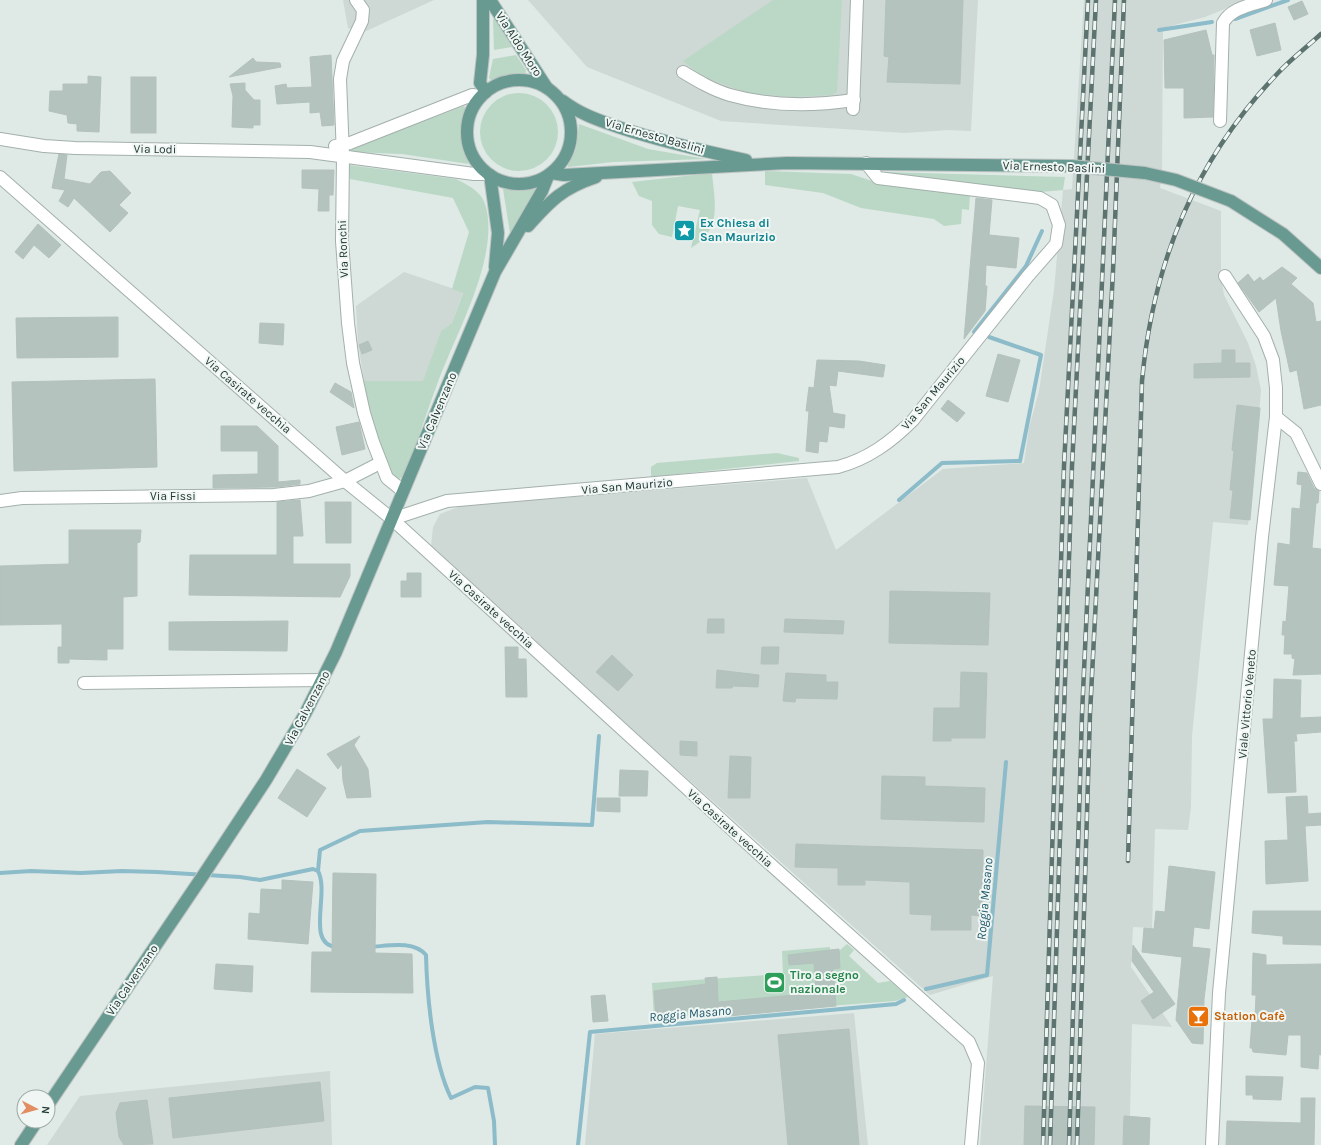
<svg xmlns="http://www.w3.org/2000/svg" width="1321" height="1145" font-family="Karla,sans-serif">
<style>
.built{fill:#ced8d4}
.green{fill:#bad8c5}
.lines{fill:none;stroke-linecap:round;stroke-linejoin:round}
.stream{stroke:#8cbbc9;stroke-width:4}
.building{fill:#b5c3bf;stroke:#b3c2bd}
.minor-casing{stroke:#a3b0ac;stroke-width:14}
.major-casing{stroke:#bdc3c2;stroke-width:14}
.minor{stroke:#fff;stroke-width:12}
.major{stroke:#689a91;stroke-width:12}
.rail-casing{stroke:#5c736f;stroke-width:4.5}
.rail{stroke:#eff6f3;stroke-width:3;stroke-dasharray:9;stroke-linecap:butt}
.major-bridge-casing{stroke:#bdc3c2;stroke-width:14;stroke-linecap:butt}
.major-bridge{stroke:#689a91;stroke-width:12}
.labels{text-anchor:middle;stroke-width:4;stroke-linejoin:round;paint-order:stroke}
.street-label{font-size:12px;fill:#223733;stroke:#eff6f3}
.culture-label{font-size:12px;font-weight:bold;fill:#0d838f;stroke:#eff6f3;text-anchor:start}
.leisure-label{font-size:12px;font-weight:bold;fill:#27864d;stroke:#eff6f3;text-anchor:start}
.food-label{font-size:12px;font-weight:bold;fill:#c56008;stroke:#eff6f3;text-anchor:start}
.water-label{font-size:13px;font-style:italic;fill:#235a6c;stroke:#eff6f3}
</style>
<rect width="100%" height="100%" fill="#dfe9e5"/>
<g class="built">
<path d="M343 0H434L364 32 348 28Z"/>
<path d="M528 0H978L971 131 949 130 905 133 721 121 587 67Z"/>
<path d="M1084 0H1247L1205 17 1163 28 1162 172 1160 188 1221 211V277L1224 295 1248 343 1256 366 1261 390 1256 452 1248 525 1213 522 1192 736 1191 807 1188 830 1155 829 1152 928 1133 927 1131 967 1172 1027 1132 1024 1130 1116 1150 1118 1149 1145H980L993 976 930 995 439 557 431 546 433 527 440 514 461 506 807 478 836 550 943 469 1024 463 1029 428 1039 391 1054 290 1063 190 1072 189Z"/>
<path d="M404 272 463 292 452 323 441 331 423 382 364 381 358 343 356 306Z"/>
<path d="M854 1013 868 1145H585L595 1034Z"/>
<path d="M330 1071 332 1145H47L80 1096Z"/>
</g>
<g class="green">
<path d="M773 0H842L837 92 832 95 792 97 748 93 703 77 683 61Z"/>
<path d="M493 19H495L512 47 494 50Z"/>
<path d="M516 55 526 70 525 74H510L491 80 489 78 493 59Z"/>
<circle cx="519" cy="132" r="39"/>
<path d="M464 106 466 110 461 135 462 143 469 164 402 154 352 152 351 150 352 148Z"/>
<path d="M579 124 648 149 706 159 613 162 568 167V165L576 149Z"/>
<path d="M349 165 456 179C466 184 481 191 485 204 501 253 457 332 439 379 427 411 417 442 406 474L399 479 390 477 370 413 364 381H423L441 331 452 323 463 293 452 289 469 232 453 198 350 179Z"/>
<path d="M765 171 851 174 878 183 889 175 885 172 1065 177 1063 190 1040 192 978 185 970 194 969 210 962 209 961 224 944 226 934 219 861 208 823 193 765 185Z"/>
<path d="M712 173C715 205 722 229 691 248L700 210 678 206 672 237 659 234 652 225V201L639 196 632 182Z"/>
<path d="M503 189H538L539 191 510 233Z"/>
<path d="M777 453 799 458V461L651 477V467L657 463Z"/>
<path d="M847 944 854 950 849 956 878 983 890 981 908 997 895 1001 654 1019 652 983 783 974 782 951 830 947V950L839 951Z"/>
</g>
<g class="lines">
<g class="stream">
<path d="M1235 19 1288 0"/>
<path d="M1159 30 1212 22"/>
<path d="M974 332 1026 266 1042 231"/>
<path d="M899 500 942 463 1020 461 1041 355 989 337"/>
<path d="M318 871 320 850 360 831 488 822 592 825 599 736"/>
<path d="M0 873 31 871 81 873 122 871 157 872 240 877 260 880 313 869 318 871C330 893 305 945 337 947"/>
<path d="M370 947C388 946 413 940 426 955 427 997 433 1061 451 1098L475 1087 488 1088 494 1121 495 1145"/>
<path d="M926 989 987 975 1006 762"/>
<path d="M578 1145 590 1032 896 1004 904 1000"/>
</g>
</g>
<g class="building">
<path d="M886 0H963L960 84 887 82 889 57 884 56Z"/>
<path d="M1302 1 1308 14 1294 20 1288 7Z"/>
<path d="M1275 23 1281 50 1257 56 1250 30Z"/>
<path d="M1206 30 1212 55H1214L1213 117 1184 118V88H1165L1164 40Z"/>
<path d="M331 55 334 125 322 126 320 112 310 113V102L277 104 275 86 286 84 287 88 312 87 310 57Z"/>
<path d="M253 58 256 62 280 63 281 67 229 77Z"/>
<path d="M88 76 101 77 99 132 77 131V124L68 123 67 115 49 111 50 91H63V84H88Z"/>
<rect x="131" y="77" width="25" height="56"/>
<path d="M245 83V90L254 100H260V125H253V128L232 127 233 96 230 84Z"/>
<path d="M59 154 67 155 64 179 90 184 101 172 110 171 131 193 119 205 128 213 110 232 74 198 68 207 59 201 65 190 52 188Z"/>
<path d="M302 170H334L333 195H329V211H318L319 189 302 188Z"/>
<path d="M976 198 992 200 989 235 1019 238 1016 268 986 265 985 286H987L985 311 964 339Z"/>
<path d="M38 224 61 245 49 258 34 245 23 259 15 252Z"/>
<path d="M1282 267 1297 278 1291 284 1313 303 1316 322 1321 321V405L1304 409 1297 370 1290 372 1281 331 1276 298 1259 312 1238 283 1248 274 1254 282 1260 277 1263 281Z"/>
<path d="M118 317V357L17 358 16 318Z"/>
<path d="M260 323 284 324 283 345 259 343Z"/>
<path d="M368 341 372 350 362 354 359 345Z"/>
<path d="M1222 350H1235V363H1250V377L1194 378V364L1222 363Z"/>
<path d="M998 354 1020 360 1008 402 986 396Z"/>
<path d="M817 360 859 361 885 365 883 377 838 371 836 386 829 385 833 413 845 415 844 428 829 426 827 442 819 441 818 453 806 451 809 411H806L809 387 814 388Z"/>
<path d="M155 379 157 467 14 471 12 382Z"/>
<path d="M335 383 351 392 354 408 330 392Z"/>
<path d="M948 400 965 413 957 422 941 409Z"/>
<path d="M1237 405 1260 408 1250 520 1230 518 1233 490H1230L1234 451 1232 450Z"/>
<path d="M359 422 365 449 342 455 336 427Z"/>
<path d="M221 426H257L278 446V482L300 480V484L277 487 213 488V475L258 474V451H221Z"/>
<path d="M1298 472 1307 473 1314 488 1319 491 1318 503H1316L1312 548 1321 549V674L1293 675 1295 659 1292 658V654H1284L1285 635H1282L1283 621 1286 622 1289 586 1274 585 1278 543 1290 545 1292 508 1300 509 1302 485 1297 484Z"/>
<path d="M300 500 303 536H293V564H350V576L340 597 189 595 190 555H277V502Z"/>
<path d="M325 502H351V543H326Z"/>
<path d="M69 530H141L140 542 137 543V596L123 597V649H107V660L69 659V663H58V647H62V624L0 625V566L69 564Z"/>
<path d="M407 573H421V597H401V581H407Z"/>
<path d="M890 591 990 593 988 645 889 643Z"/>
<path d="M708 619H724V633H707Z"/>
<path d="M785 619 844 621 843 634 784 632Z"/>
<path d="M288 621 287 651 169 650V622Z"/>
<path d="M505 647H518V659H526L527 697H506Z"/>
<path d="M762 647H779L778 664H761Z"/>
<path d="M612 655 633 675 618 691 596 672Z"/>
<path d="M717 670 759 675 758 687 733 686 732 688H716Z"/>
<path d="M961 672 987 673 985 738H951V741H933L934 708H960Z"/>
<path d="M786 673 826 675V682H838L837 699 796 698 795 702 783 701Z"/>
<path d="M1274 679 1301 680 1300 718 1321 717V732L1296 734 1297 741H1294L1296 792 1268 793 1263 719H1273Z"/>
<path d="M360 736 354 745 368 769 371 797 347 798 343 781 342 764 338 769 327 754Z"/>
<path d="M680 741 697 742V756L680 755Z"/>
<path d="M730 756 751 757 750 798H728Z"/>
<path d="M297 769 326 788 307 817 278 798Z"/>
<path d="M620 770 648 771 647 796H619Z"/>
<path d="M882 776 925 777V786L985 788 984 822 881 819Z"/>
<path d="M1307 796 1308 814 1321 813V825L1305 826 1308 881 1266 884 1265 841 1288 840 1286 797Z"/>
<path d="M597 798H620V812L597 811Z"/>
<path d="M796 844 983 850 982 916 971 915V930H931L932 915 910 914V882L865 880V885H838V868L795 867Z"/>
<path d="M1169 866 1215 872 1209 929 1194 927 1192 947 1210 949 1204 999 1203 1044 1192 1043 1176 1020 1182 957 1142 952 1144 928 1154 929 1156 911 1165 912Z"/>
<path d="M333 873 376 874 375 953 412 954 413 993 311 992 312 952H332Z"/>
<path d="M282 880 313 882 308 944 248 939 249 913 260 914 261 889 282 890Z"/>
<path d="M1253 911H1321V945L1283 944V936L1252 933Z"/>
<path d="M1133 945 1175 1004 1153 1019 1141 1001 1154 992 1132 961Z"/>
<path d="M839 949 840 968 833 969 836 1006 718 1017V1007L670 1012V1015L656 1016 654 991 706 984 705 978 717 977 718 1002 816 993 814 963 789 965 788 955Z"/>
<path d="M1253 953 1266 955V965L1321 964V1055L1319 1054 1318 1069 1301 1067V1035H1288L1286 1055 1253 1052 1252 1048H1250L1252 1019H1255L1256 995H1252Z"/>
<path d="M216 964 253 966 252 992 214 989Z"/>
<path d="M605 995 608 1021 593 1022 591 996Z"/>
<path d="M849 1029 859 1145H788L778 1035Z"/>
<path d="M1246 1076 1283 1077 1281 1100 1253 1099V1095H1246Z"/>
<path d="M320 1082 324 1121 173 1138 169 1098Z"/>
<path d="M1301 1098H1315L1314 1145H1226L1227 1121 1301 1123Z"/>
<path d="M147 1100 153 1144 124 1145 119 1137 116 1113 120 1103Z"/>
<path d="M1025 1106 1095 1107 1094 1145H1024Z"/>
<path d="M1124 1116 1150 1118 1149 1145H1123Z"/>
</g>
<g class="lines">
<defs>
<g id="minor">
<path d="M356 0 363 10 362 21 343 61 340 79 343 156 342 241 348 323 353 363 364 413 373 442 387 478 403 491"/>
<path d="M683 72C698 81 713 90 730 95 769 106 814 106 854 100"/>
<path d="M853 109 857 0"/>
<path d="M1220 121 1223 23C1231 8 1251 5 1266 0"/>
<path d="M0 139 44 146 75 148 310 152 474 174H488"/>
<path d="M335 146 350 143 472 95 481 96"/>
<path d="M0 177 345 481 392 519 760 855 969 1042 978 1063 971 1145"/>
<path d="M1276 417 1296 433 1321 484"/>
<path d="M0 501 22 498 274 495 309 491 345 481 380 463"/>
<path d="M392 519 447 501 838 467C868 459 891 442 913 420L1028 276 1056 244 1059 225 1052 205 1040 198 878 178 866 163"/>
<path d="M84 683 323 680"/>
<path d="M1212 1145 1219 993 1262 537 1276 417V388L1273 360 1264 336 1225 276"/>
</g>
<g id="major">
<path d="M483 0V55L480 83 486 92"/>
<path d="M490 0 547 88"/>
<circle cx="519" cy="132" r="52"/>
<path d="M563 101C580 114 598 120 618 127 660 141 703 151 746 160"/>
<path d="M551 173 564 175 787 163 1071 166"/>
<path d="M490 175 498 233 495 267"/>
<path d="M1231 201 1283 234 1321 268"/>
<path d="M528 226C551 200 563 188 596 177"/>
<path d="M48 1105 204 874 266 780 305 714 336 652 495 272 542 191 548 176"/>
<path d="M21 1145 37 1121"/>
</g>
</defs>
<use href="#minor" class="minor-casing"/>
<use href="#major" class="major-casing"/>
<use href="#minor" class="minor"/>
<use href="#major" class="major"/>
<defs>
<g id="rail">
<path d="M1128 861 1142 381C1153 262 1195 160 1278 73 1291 59 1307 47 1321 34"/>
<path d="M1043 1145 1064 466 1088 0"/>
<path d="M1050 1145 1072 466 1096 0"/>
<path d="M1069 1145 1082 714 1115 0"/>
<path d="M1077 1145 1090 714 1113 271 1124 0"/>
</g>
</defs>
<use href="#rail" class="rail-casing"/>
<use href="#rail" class="rail"/>
<defs>
<path id="major-bridge" d="M1071 166 1145 173 1176 180 1231 201"/>
</defs>
<use href="#major-bridge" class="major-bridge-casing"/>
<use href="#major-bridge" class="major-bridge"/>
</g>
<defs>
<symbol id="sight-square" viewBox="-11 -11 22 22"><rect x="-9" y="-9" width="18" height="18" rx="4" fill="#0f9aa8" stroke="#eff6f3"/><path d="M0-6L1.8-2.2L6-1.7L2.9 1.2L3.7 5.4L0 3.3L-3.7 5.4L-2.9 1.2L-6-1.7L-1.8-2.2Z" fill="#fff"/></symbol>
<symbol id="stadium-square" viewBox="-11 -11 22 22"><rect x="-9" y="-9" width="18" height="18" rx="4" fill="#2e9e5b" stroke="#eff6f3"/><path d="M0-5a6.5 5 0 1 0 0 10a6.5 5 0 1 0 0-10ZM-3.5-1.8h7v3.6h-7Z" fill="#fff"/></symbol>
<symbol id="bar-square" viewBox="-11 -11 22 22"><rect x="-9" y="-9" width="18" height="18" rx="4" fill="#e8710a" stroke="#eff6f3"/><path d="M-6-5H6L.8 .8V4.5H3.5V6h-7V4.5H-.8V.8Z" fill="#fff"/></symbol>
</defs>
<g fill-rule="evenodd">
<use href="#sight-square" x="672" y="218" width="25" height="25"/>
<use href="#stadium-square" x="762" y="970" width="25" height="25"/>
<use href="#bar-square" x="1186" y="1004" width="25" height="25"/>
</g>
<g class="labels">
<g class="street-label">
<text transform="translate(519 44) rotate(57)" y="4">Via Aldo Moro</text>
<text transform="translate(655 136) rotate(16)" y="4">Via Ernesto Baslini</text>
<text transform="translate(155 149) rotate(1)" y="4">Via Lodi</text>
<text transform="translate(1054 167) rotate(2)" y="4">Via Ernesto Baslini</text>
<text transform="translate(343 249) rotate(-92)" y="4">Via Ronchi</text>
<text transform="translate(933 393) rotate(-50)" y="4">Via San Maurizio</text>
<text transform="translate(248 395) rotate(41)" y="4">Via Casirate vecchia</text>
<text transform="translate(437 411) rotate(-67)" y="4">Via Calvenzano</text>
<text transform="translate(627 486) rotate(-5)" y="4">Via San Maurizio</text>
<text x="173" y="500">Via Fissi</text>
<text transform="translate(491 609) rotate(42)" y="4">Via Casirate vecchia</text>
<text transform="translate(1247 704) rotate(-85)" y="4">Viale Vittorio Veneto</text>
<text transform="translate(307 708) rotate(-62)" y="4">Via Calvenzano</text>
<text transform="translate(730 828) rotate(42)" y="4">Via Casirate vecchia</text>
<text transform="translate(132 980) rotate(-56)" y="4">Via Calvenzano</text>
</g>
<g class="culture-label">
<text x="700" y="227">Ex Chiesa di<tspan x="700" dy="14">San Maurizio</tspan></text>
</g>
<g class="leisure-label">
<text x="790" y="979">Tiro a segno<tspan x="790" dy="14">nazionale</tspan></text>
</g>
<g class="food-label">
<text x="1214" y="1020">Station Cafè</text>
</g>
<g class="water-label">
<text transform="translate(984 899) rotate(-85)" y="5">Roggia Masano</text>
<text transform="translate(690 1013) rotate(-5)" y="5">Roggia Masano</text>
</g>
</g>
<g transform="translate(36 1109) rotate(96)"><circle r="19" fill="#eff6f3" stroke="#9daaa6"/>
<path d="M0-3L7 15L0 10L-7 15Z" fill="#e38d63"/>
<text y="-6" font-size="11" font-weight="bold" text-anchor="middle" fill="#223733">N</text>
</g>
</svg>
